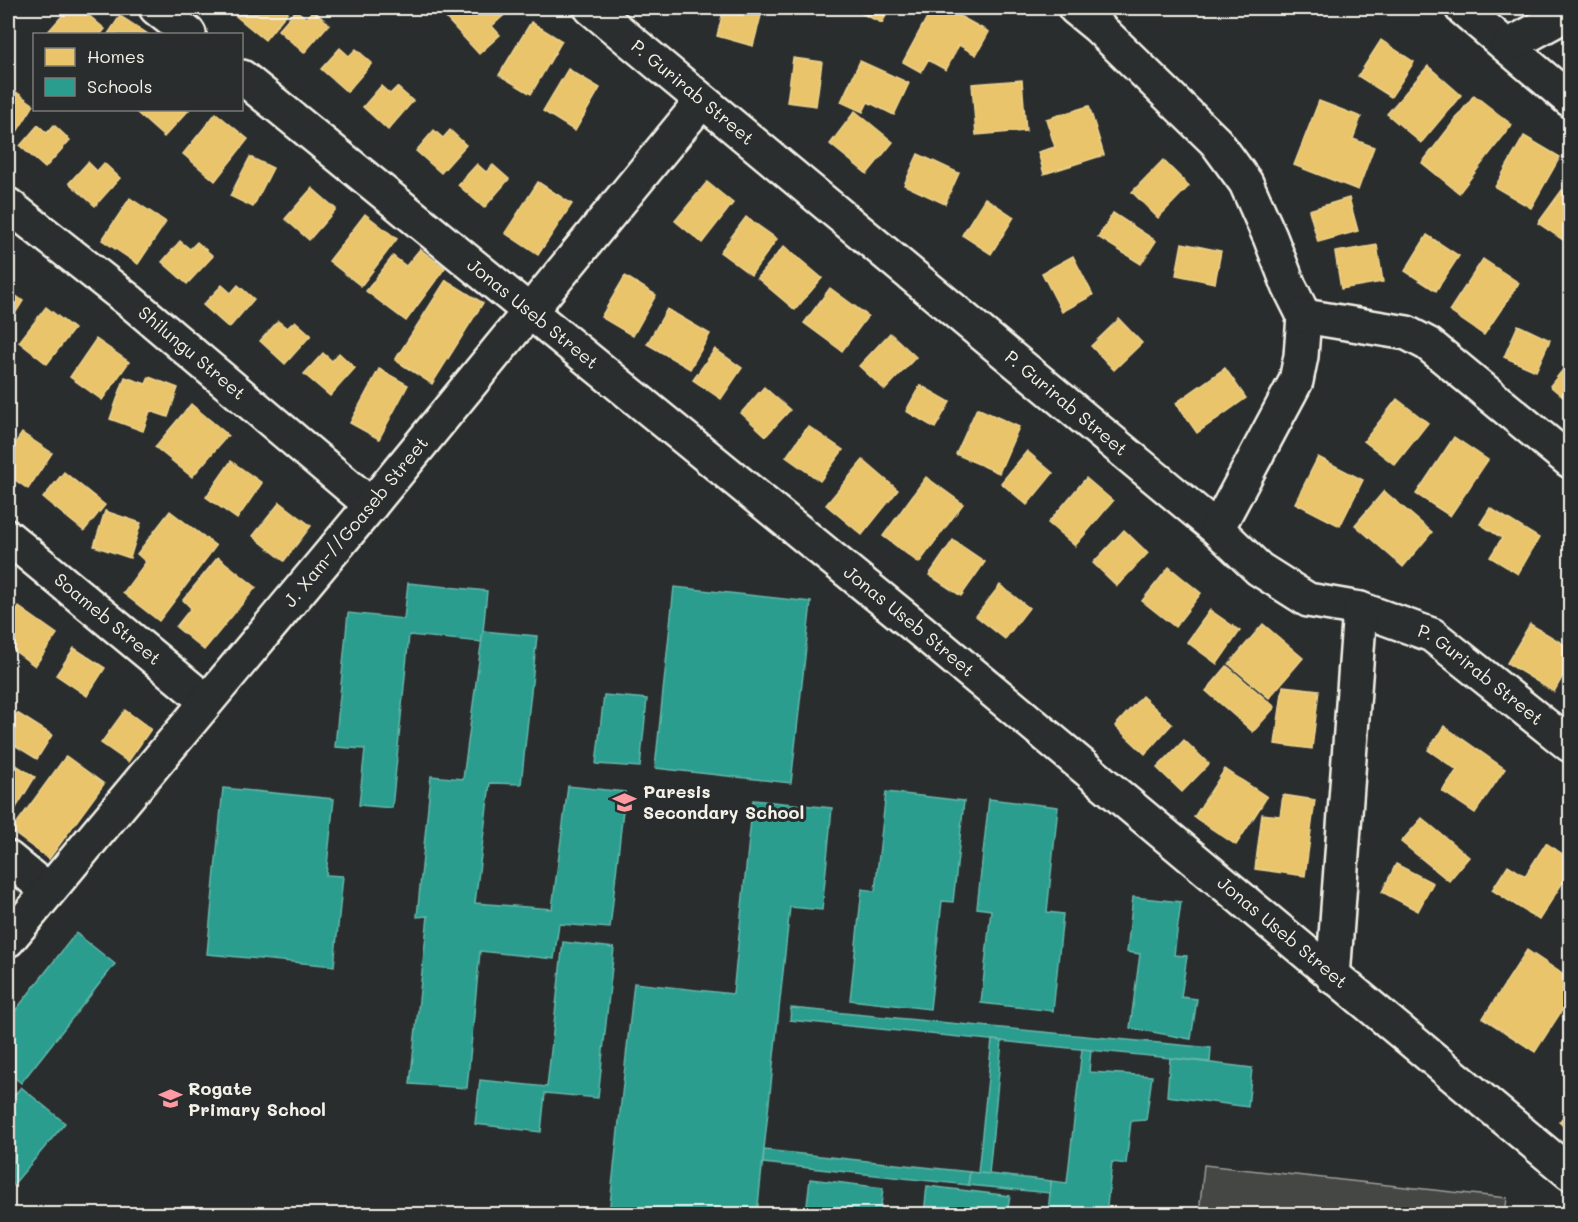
<svg xmlns="http://www.w3.org/2000/svg" width="1578" height="1222" font-family="Mali,sans-serif">
<style>
.green{fill:#444645;stroke:#9c9c96;stroke-width:1.5}
.homes{fill:#e9c46a;stroke:#ecd290;stroke-width:1.5}
.schools{fill:#2a9d8f;stroke:#67b6aa;stroke-width:1.5}
.lines{fill:none;stroke-linecap:round;stroke-linejoin:round}
.minor-casing{stroke:#f4f1e8;stroke-width:38}
.minor{stroke:#2a2d2e;stroke-width:33}
.labels{text-anchor:middle;stroke-width:6;stroke-linejoin:round;paint-order:stroke}
.street-label{font-size:18px;fill:#f4f1e8;stroke:#2a2d2e}
.poi-label{font-size:18px;font-weight:bold;fill:#f4f1e8;stroke:#2a2d2e;text-anchor:start}
</style>
<rect width="100%" height="100%" fill="#2a2d2e"/>
<filter id="ink" filterUnits="userSpaceOnUse"><feTurbulence type="fractalNoise" baseFrequency=".0167" numOctaves="2"/><feDisplacementMap in="SourceGraphic" scale="12" xChannelSelector="R" yChannelSelector="G"/><feConvolveMatrix kernelMatrix="1 2 1 2 8 2 1 2 1" color-interpolation-filters="sRGB"/></filter>
<g filter="url(#ink)">
<path class="green" d="M1204 1165 1507 1198 1505 1214H1199Z"/>
<g class="homes">
<path d="M69 8H80L105 29 101 34H46Z"/>
<path d="M226 8H291L265 40Z"/>
<path d="M455 8H512L492 26 500 35 479 54 445 17Z"/>
<path d="M724 8H763L753 46 717 36Z"/>
<path d="M850 8H890L882 23Z"/>
<path d="M932 8H945L989 32 976 55 959 45 946 70 928 60 921 72 903 62Z"/>
<path d="M296 10 306 18 313 10 329 24 304 53 278 30Z"/>
<path d="M120 16 148 34H108Z"/>
<path d="M531 22 562 41 531 94 499 75Z"/>
<path d="M1381 40 1414 62 1391 97 1358 76Z"/>
<path d="M340 48 349 56 356 49 372 63 347 92 321 69Z"/>
<path d="M793 58 822 62 816 106 787 102Z"/>
<path d="M860 61 909 83 894 115 868 102 863 112 841 102Z"/>
<path d="M1428 66 1461 95 1421 143 1387 114Z"/>
<path d="M568 69 600 88 575 131 543 111Z"/>
<path d="M1022 80 1026 131 976 135 972 84Z"/>
<path d="M8 86 34 105 8 146Z"/>
<path d="M381 86 390 94 397 87 413 101 388 130 363 107Z"/>
<path d="M1474 95 1512 125 1459 193 1422 163Z"/>
<path d="M1319 101 1361 117 1353 139 1374 147 1358 190 1294 165Z"/>
<path d="M1089 106 1104 155 1044 174 1038 152 1055 147 1046 119Z"/>
<path d="M138 110H189L164 137 136 112Z"/>
<path d="M855 111 893 142 867 174 830 144Z"/>
<path d="M216 113 248 139 215 181 183 154Z"/>
<path d="M38 125 47 133 54 125 70 140 45 168 20 146Z"/>
<path d="M434 130 443 138 450 130 466 145 441 173 416 151Z"/>
<path d="M1524 136 1560 157 1531 208 1495 187Z"/>
<path d="M918 154 959 173 945 204 904 185Z"/>
<path d="M250 157 273 168 253 207 230 196Z"/>
<path d="M1163 160 1189 186 1158 218 1132 192Z"/>
<path d="M88 162 97 171 104 163 120 178 95 206 69 183Z"/>
<path d="M477 164 486 172 493 165 509 179 484 208 458 185Z"/>
<path d="M538 182 572 204 538 255 505 233Z"/>
<path d="M707 182 733 203 702 243 675 221Z"/>
<path d="M312 188 336 209 309 240 285 219Z"/>
<path d="M1562 190 1570 196V242L1569 244 1538 223Z"/>
<path d="M130 198 166 222 138 264 102 240Z"/>
<path d="M985 198 1014 217 991 254 962 235Z"/>
<path d="M1349 198 1358 231 1318 242 1309 210Z"/>
<path d="M1113 213 1156 241 1141 264 1098 237Z"/>
<path d="M365 214 397 239 361 286 329 261Z"/>
<path d="M746 217 777 239 751 275 720 252Z"/>
<path d="M1427 235 1459 256 1436 291 1405 271Z"/>
<path d="M180 241 190 249 197 242 213 256 187 284 162 262Z"/>
<path d="M1182 243 1221 251 1215 283 1176 275Z"/>
<path d="M1377 245 1383 282 1341 289 1335 252Z"/>
<path d="M784 246 822 278 795 310 757 278Z"/>
<path d="M420 249 445 268 406 321 366 291 393 256 406 266Z"/>
<path d="M1073 256 1093 295 1062 312 1042 273Z"/>
<path d="M1483 259 1519 283 1484 335 1449 311Z"/>
<path d="M625 276 656 295 633 336 601 317Z"/>
<path d="M446 280 483 303 432 384 395 360Z"/>
<path d="M222 285 231 293 238 285 254 299 229 328 203 305Z"/>
<path d="M830 288 868 316 842 351 804 323Z"/>
<path d="M8 290 23 301 8 325Z"/>
<path d="M46 307 74 329 47 364 19 342Z"/>
<path d="M667 309 710 334 690 369 647 344Z"/>
<path d="M1119 319 1142 343 1114 370 1091 346Z"/>
<path d="M278 321 287 328 295 321 311 335 285 364 260 341Z"/>
<path d="M1518 325 1550 340 1536 371 1504 357Z"/>
<path d="M890 333 916 357 885 390 859 366Z"/>
<path d="M96 339 129 362 102 400 70 377Z"/>
<path d="M715 349 742 368 721 399 693 380Z"/>
<path d="M323 353 332 361 339 353 355 368 330 396 304 374Z"/>
<path d="M1570 361V403L1550 386Z"/>
<path d="M1225 368 1246 398 1197 433 1176 403Z"/>
<path d="M379 369 408 385 379 439 350 423Z"/>
<path d="M125 377 146 384 149 377 178 388 168 417 150 411 143 431 110 419Z"/>
<path d="M920 385 950 402 935 428 906 411Z"/>
<path d="M764 387 790 410 766 436 741 413Z"/>
<path d="M1397 399 1428 423 1395 465 1364 441Z"/>
<path d="M191 404 228 435 192 477 155 447Z"/>
<path d="M977 408 1019 427 999 473 956 454Z"/>
<path d="M808 426 843 450 820 481 786 457Z"/>
<path d="M22 433 52 453 28 489 8 475V454Z"/>
<path d="M1454 437 1488 460 1450 516 1416 494Z"/>
<path d="M1027 451 1053 473 1027 505 1001 483Z"/>
<path d="M1318 457 1363 480 1340 526 1295 503Z"/>
<path d="M863 460 898 490 862 535 826 505Z"/>
<path d="M231 461 262 483 237 519 206 497Z"/>
<path d="M64 472 105 505 84 531 43 498Z"/>
<path d="M926 477 963 504 919 563 883 536Z"/>
<path d="M1086 478 1113 501 1075 546 1048 523Z"/>
<path d="M1384 491 1432 532 1403 567 1355 525Z"/>
<path d="M280 502 311 526 284 561 253 536Z"/>
<path d="M1490 508 1539 538 1518 574 1490 557 1502 538 1480 524Z"/>
<path d="M105 511 141 523 130 558 94 546Z"/>
<path d="M170 511 216 546 159 621 123 593 146 562 137 554Z"/>
<path d="M1124 530 1148 553 1117 586 1093 563Z"/>
<path d="M953 540 985 562 961 596 929 575Z"/>
<path d="M218 557 256 587 204 650 176 627 191 608 183 600Z"/>
<path d="M1169 567 1201 593 1175 627 1142 601Z"/>
<path d="M1000 585 1029 608 1005 639 976 616Z"/>
<path d="M19 607 57 634 35 666 8 646V623Z"/>
<path d="M1210 610 1240 631 1217 664 1187 642Z"/>
<path d="M1263 624 1303 658 1269 698 1229 664Z"/>
<path d="M1530 624 1570 648V663L1554 692 1507 663Z"/>
<path d="M74 648 105 668 87 696 56 675Z"/>
<path d="M1227 666 1275 707 1253 732 1206 691Z"/>
<path d="M1283 686 1319 690 1312 749 1275 744Z"/>
<path d="M1142 696 1172 724 1145 754 1115 726Z"/>
<path d="M125 710 151 729 128 762 101 743Z"/>
<path d="M17 713 52 735 37 759 8 741V728Z"/>
<path d="M1444 726 1505 769 1475 813 1442 791 1457 770 1428 750Z"/>
<path d="M1184 740 1209 764 1182 792 1157 768Z"/>
<path d="M66 756 104 784 49 859 11 831Z"/>
<path d="M8 760 35 777 16 808 8 802Z"/>
<path d="M1225 769 1267 797 1236 845 1194 817Z"/>
<path d="M1283 795 1315 800 1305 876 1255 869 1262 814 1280 816Z"/>
<path d="M1422 818 1469 857 1449 881 1401 842Z"/>
<path d="M1546 843 1570 859V871L1539 920 1492 890 1508 865 1525 876Z"/>
<path d="M1396 864 1433 883 1418 911 1382 892Z"/>
<path d="M1527 950 1570 979V998L1535 1052 1483 1018Z"/>
<path d="M1570 1109V1132L1559 1122Z"/>
</g>
<g class="schools">
<path d="M408 583 487 591 482 642 409 635 392 808 359 805 365 749 335 747 348 613 404 619Z"/>
<path d="M674 587 811 602 791 783 655 768Z"/>
<path d="M483 631 537 636 521 784 490 783 475 903 552 909 568 786 625 792 610 928 559 924 554 959 480 951 467 1088 410 1084 428 916 417 917 431 776 463 779Z"/>
<path d="M604 695 647 699 640 767 596 764Z"/>
<path d="M223 788 334 799 326 875 343 876 334 966 207 954Z"/>
<path d="M886 792 964 801 953 902 942 901 930 1009 850 1000 862 889 875 891Z"/>
<path d="M989 799 1058 807 1047 912 1063 914 1053 1011 981 1003 991 910 977 908Z"/>
<path d="M753 800 832 808 822 910 790 907 757 1214H609L634 983 733 994Z"/>
<path d="M1133 897 1181 902 1174 955 1187 956 1181 997 1197 999 1191 1039 1130 1028 1140 954 1127 952Z"/>
<path d="M76 933 115 964 21 1083 8 1072V1020Z"/>
<path d="M563 942 614 948 598 1098 545 1093 541 1132 475 1124 480 1080 547 1087Z"/>
<path d="M791 1008 1211 1048 1210 1062 790 1020Z"/>
<path d="M992 1040 1002 1041 989 1174 978 1173Z"/>
<path d="M1082 1049 1091 1050 1089 1072 1152 1076 1146 1120 1131 1121 1126 1164 1112 1162 1106 1214H1048L1051 1181 1067 1183Z"/>
<path d="M1170 1058 1252 1068 1248 1107 1167 1096Z"/>
<path d="M21 1087 65 1123 8 1191V1103Z"/>
<path d="M764 1150 970 1172 968 1185 763 1163Z"/>
<path d="M970 1172 1051 1181 1050 1193 968 1185Z"/>
<path d="M810 1179 883 1188 880 1214H806Z"/>
<path d="M927 1186 1010 1196 1007 1214H924Z"/>
</g>
<g class="lines">
<defs>
<g id="minor">
<path d="M156 8 189 34"/>
<path id="s1" d="M591 8 1217 529 1259 569 1308 600 1360 609 1432 635 1570 745"/>
<path d="M1075 8 1097 26 1216 142 1246 183 1270 237 1289 286 1304 316 1301 356 1296 381 1217 529"/>
<path d="M1462 8 1570 100"/>
<path d="M1508 46 1570 12"/>
<path id="s2" d="M242 77 920 630 1570 1173"/>
<path id="s3" d="M8 205 131 302 371 505"/>
<path d="M1304 316 1407 333 1428 344 1570 461"/>
<path id="s4" d="M8 537 206 701"/>
<path d="M8 858 48 891"/>
<path id="s5" d="M8 940 371 505 702 101"/>
<path d="M1333 977 1360 609"/>
</g>
</defs>
<use href="#minor" class="minor-casing"/>
<use href="#minor" class="minor"/>
</g>
</g>
<defs>
<symbol id="school-bare" viewBox="-9 -9 18 18"><path d="M0-5L7-2L0 1L-7-2ZM-4 1L0 2.5L4 1V4Q0 6-4 4Z" fill="#ff9aa2" stroke="#2a2d2e" stroke-width="2.5" paint-order="stroke"/></symbol>
</defs>
<g fill-rule="evenodd">
<use href="#school-bare" x="608" y="786" width="33" height="33"/>
<use href="#school-bare" x="154" y="1082" width="33" height="33"/>
</g>
<g class="labels">
<g class="street-label">
<text dy="6" stroke="none"><textPath href="#s1" startOffset="132">P. Gurirab Street</textPath></text>
<text dy="6" stroke="none"><textPath href="#s2" startOffset="375">Jonas Useb Street</textPath></text>
<text dy="6" stroke="none"><textPath href="#s3" startOffset="236">Shilungu Street</textPath></text>
<text dy="6" stroke="none"><textPath href="#s1" startOffset="618">P. Gurirab Street</textPath></text>
<text dy="6" stroke="none"><textPath href="#s5" startOffset="544">J. Xam-//Goaseb Street</textPath></text>
<text dy="6" stroke="none"><textPath href="#s4" startOffset="129">Soameb Street</textPath></text>
<text dy="6" stroke="none"><textPath href="#s2" startOffset="861">Jonas Useb Street</textPath></text>
<text dy="6" stroke="none"><textPath href="#s1" startOffset="1122">P. Gurirab Street</textPath></text>
<text dy="6" stroke="none"><textPath href="#s2" startOffset="1347">Jonas Useb Street</textPath></text>
</g>
<g class="poi-label">
<text x="643" y="798">Paresis<tspan x="643" dy="21">Secondary School</tspan></text>
<text x="188" y="1095">Rogate<tspan x="188" dy="21">Primary School</tspan></text>
</g>
</g>
<rect width="1578" height="1222" fill="none" stroke="#2a2d2e" stroke-width="30"/>
<rect x="15" y="15" width="1548" height="1192" fill="none" stroke="#f4f1e8" stroke-width="2" filter="url(#ink)"/>
<rect x="33" y="33" width="210" height="78" fill="#2a2d2e" stroke="#7b7b78" stroke-width="1.5"/>
<rect x="45" y="48" width="30" height="18" fill="#e9c46a" stroke="#7b7b78" stroke-width="1.5"/>
<text x="87" y="63" font-size="18" fill="#f4f1e8">Homes</text>
<rect x="45" y="78" width="30" height="18" fill="#2a9d8f" stroke="#7b7b78" stroke-width="1.5"/>
<text x="87" y="93" font-size="18" fill="#f4f1e8">Schools</text>
</svg>
